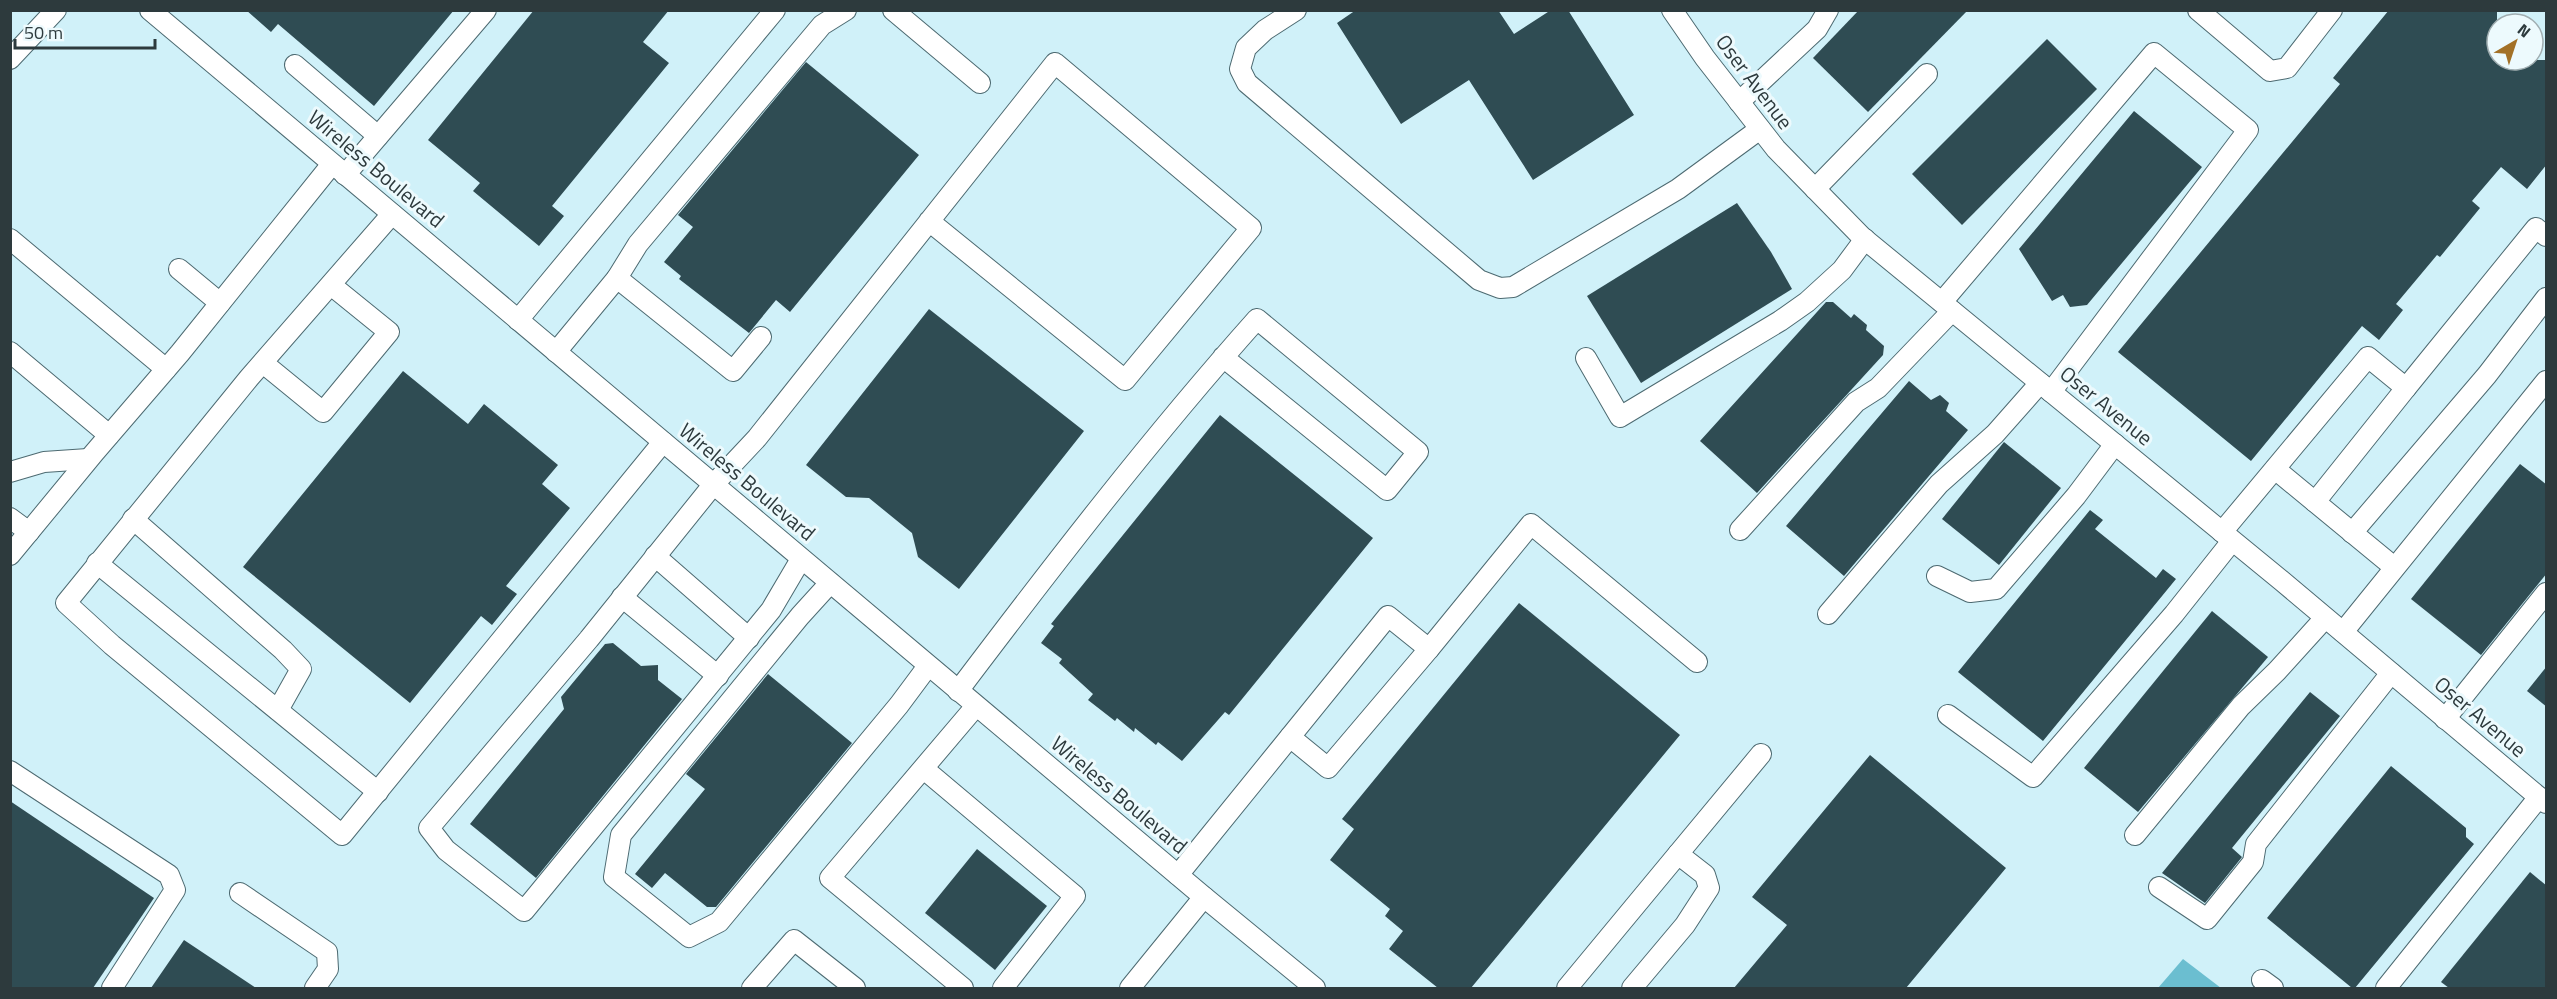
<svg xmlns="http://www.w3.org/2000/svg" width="2557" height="999" font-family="'Titillium Web',sans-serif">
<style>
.forest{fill:#6bbed0}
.building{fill:#2f4c53}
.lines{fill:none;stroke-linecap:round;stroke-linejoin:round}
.minor-casing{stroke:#4d6a71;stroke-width:22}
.minor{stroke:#fff;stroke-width:20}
.labels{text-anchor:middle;stroke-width:6;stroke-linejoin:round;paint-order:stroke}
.street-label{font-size:21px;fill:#2d3a3d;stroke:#edfafd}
</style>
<rect width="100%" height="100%" fill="#d0f1f9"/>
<path class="forest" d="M2183 959 2221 988H2158Z"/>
<g class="building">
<path d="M246 10H454L374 106 278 24 271 32Z"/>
<path d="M534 10H669L643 42 669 63 552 206 564 216 539 246 473 191 480 183 428 140Z"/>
<path d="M1356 10H1498L1514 34 1551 10H1568L1634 115 1533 180 1469 80 1401 124 1337 23Z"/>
<path d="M1859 10H1968L1868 112 1813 58Z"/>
<path d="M2389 10H2497V60H2547V164L2527 189 2501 167 2472 201 2480 208 2440 257 2437 255 2396 304 2403 310 2379 340 2362 326 2251 461 2118 352 2340 84 2333 78Z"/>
<path d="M2047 39 2097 89 1962 225 1912 174Z"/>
<path d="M806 62 919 155 790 312 776 300 749 333 679 279 681 276 664 262 693 227 678 215Z"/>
<path d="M2134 111 2202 167 2087 305 2070 307 2063 295 2052 301 2019 249Z"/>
<path d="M1737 203 1771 252 1792 289 1641 383 1587 296Z"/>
<path d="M1826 302H1833L1851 318 1854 314 1867 325 1866 330 1884 346 1883 355 1757 493 1700 441Z"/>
<path d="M929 309 1084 431 959 589 918 557 912 533 869 498 846 497 806 465Z"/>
<path d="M403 371 468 424 484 404 558 465 542 484 570 508 506 586 517 594 492 625 481 616 410 703 243 567Z"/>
<path d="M1909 381 1931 400 1940 395 1949 403 1946 411 1968 430 1844 576 1786 526Z"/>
<path d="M1220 415 1373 538 1229 715 1225 712 1182 761 1158 742 1156 745 1135 728 1134 732 1117 718 1115 721 1088 700 1093 694 1059 663 1062 659 1041 643 1054 626 1051 624Z"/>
<path d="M2004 442 2061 488 1999 565 1942 519Z"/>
<path d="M2520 464 2547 485V573L2481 655 2411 599Z"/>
<path d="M2090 510 2103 520 2095 529 2156 578 2163 569 2176 579 2043 741 1958 672Z"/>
<path d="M1519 603 1680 735 1471 988H1438L1389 949 1403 931 1385 916 1390 909 1330 860 1354 829 1342 819Z"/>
<path d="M2212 611 2268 657 2138 812 2084 768Z"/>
<path d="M613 643 641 666 658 665V680L682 699 536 878 470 824 564 709 561 697 605 644Z"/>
<path d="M2547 666V707L2527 691Z"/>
<path d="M768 674 852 743 716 907H707L665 873 652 888 635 874 705 789 686 774Z"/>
<path d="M2310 692 2340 716 2232 848 2242 857 2205 903 2162 873Z"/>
<path d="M1870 755 2006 868 1906 988H1734L1787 925 1752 897Z"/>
<path d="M2391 766 2466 828V837L2474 844 2355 988H2352L2267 918Z"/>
<path d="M10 801 154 898 93 988H10Z"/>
<path d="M977 849 1047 906 995 970 925 913Z"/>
<path d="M2530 872 2547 886V988H2449L2441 982Z"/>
<path d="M184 940 256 988H151Z"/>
</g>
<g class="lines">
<defs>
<g id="minor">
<path d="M150 10 1204 897 1315 988"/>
<path d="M893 10 980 83"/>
<path d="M1296 10 1265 30 1246 48 1240 69 1247 83 1479 280 1500 288 1513 287 1678 189 1760 129"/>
<path d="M1672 10 1705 58 1776 149 1862 237 2282 581 2546 803"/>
<path d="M2198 10 2270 71 2287 68 2332 10"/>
<path d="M10 59 56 10"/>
<path d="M295 65 378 136"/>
<path d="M1739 102 1817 29 1828 10"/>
<path d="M345 175 486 10"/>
<path d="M1815 189 1927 74"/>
<path d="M392 214 249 378 66 603 112 645 342 835 663 442"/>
<path d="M10 239 166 369"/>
<path d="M179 269 220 303"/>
<path d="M617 278 638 244 822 25 846 10"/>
<path d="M1942 302 2154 53 2248 130 2051 392"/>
<path d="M518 320 775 10"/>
<path d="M10 352 109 435"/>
<path d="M556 352 617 278 733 371 761 337"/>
<path d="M1586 358 1620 417 1780 321 1807 302 1842 270 1865 239"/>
<path d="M263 363 323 412 389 332 331 285"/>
<path d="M2275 469 2394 567"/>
<path d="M10 472 44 462 88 459"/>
<path d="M2315 502 2406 388"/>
<path d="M10 518 29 532"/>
<path d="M133 519 283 650 301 669 278 710"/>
<path d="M1740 530 1856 402 1878 388 1952 311"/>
<path d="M2222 532 2368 357 2406 388 2536 228 2546 236"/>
<path d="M2352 533 2487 375 2546 298"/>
<path d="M10 555 94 453 180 353 332 164"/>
<path d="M655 556 749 638"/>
<path d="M801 559 771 610 524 911 446 850 429 828 589 639 713 485 757 438 1055 63 1251 228 1125 380 929 221"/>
<path d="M97 563 378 792"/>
<path d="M1937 576 1970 592 1996 589 2076 496 2115 444"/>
<path d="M830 583 800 616 621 835 614 877 689 937 719 922 899 705 928 666"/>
<path d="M622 597 718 676"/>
<path d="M1828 614 1939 484 1995 434 2040 383"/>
<path d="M2343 632 2546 381"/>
<path d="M958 691C1054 564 1151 438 1257 319L1418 452 1387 490 1223 357"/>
<path d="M1948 715 2033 777 2174 614 2232 541"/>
<path d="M2445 719 2546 593"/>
<path d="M1290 737 1328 768 1429 649"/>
<path d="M924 769 1075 896 1003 988"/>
<path d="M10 771 169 875 175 890 112 988"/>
<path d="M2135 835 2241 706 2277 671 2325 618"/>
<path d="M1678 854 1761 754"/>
<path d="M1178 875 1388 616 1429 649 1531 524 1697 662"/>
<path d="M2159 887 2207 919 2253 862 2256 844 2391 673"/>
<path d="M240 893 327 952 328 969 315 988"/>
<path d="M2262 980 2273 988"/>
<path d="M752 988 794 940 855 988"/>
<path d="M963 988 830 878 976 706"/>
<path d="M1130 988 1204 897"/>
<path d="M1567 988 1678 854 1705 875 1709 888 1685 925 1632 988"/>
<path d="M2386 988 2539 797"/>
</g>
</defs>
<use href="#minor" class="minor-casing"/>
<use href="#minor" class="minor"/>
</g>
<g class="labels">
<g class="street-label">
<text transform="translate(1754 82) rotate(53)" y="7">Oser Avenue</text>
<text transform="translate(376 169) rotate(40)" y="7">Wireless Boulevard</text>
<text transform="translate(2106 406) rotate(39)" y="7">Oser Avenue</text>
<text transform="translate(747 482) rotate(40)" y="7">Wireless Boulevard</text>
<text transform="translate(2480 717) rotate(40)" y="7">Oser Avenue</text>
<text transform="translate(1119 795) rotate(40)" y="7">Wireless Boulevard</text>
</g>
</g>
<rect width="2557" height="999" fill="none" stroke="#2d3a3d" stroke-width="24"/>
<g transform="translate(2515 42) rotate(39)"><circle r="28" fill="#edfafd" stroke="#a0adb0" stroke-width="1.5"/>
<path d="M0-4.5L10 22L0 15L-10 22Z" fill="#a37127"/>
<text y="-9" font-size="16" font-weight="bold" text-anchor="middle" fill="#2d3a3d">N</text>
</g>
<path d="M15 39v9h140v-9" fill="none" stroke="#2d3a3d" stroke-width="3"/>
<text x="24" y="39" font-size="18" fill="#2d3a3d" stroke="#edfafd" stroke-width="4.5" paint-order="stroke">50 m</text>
</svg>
